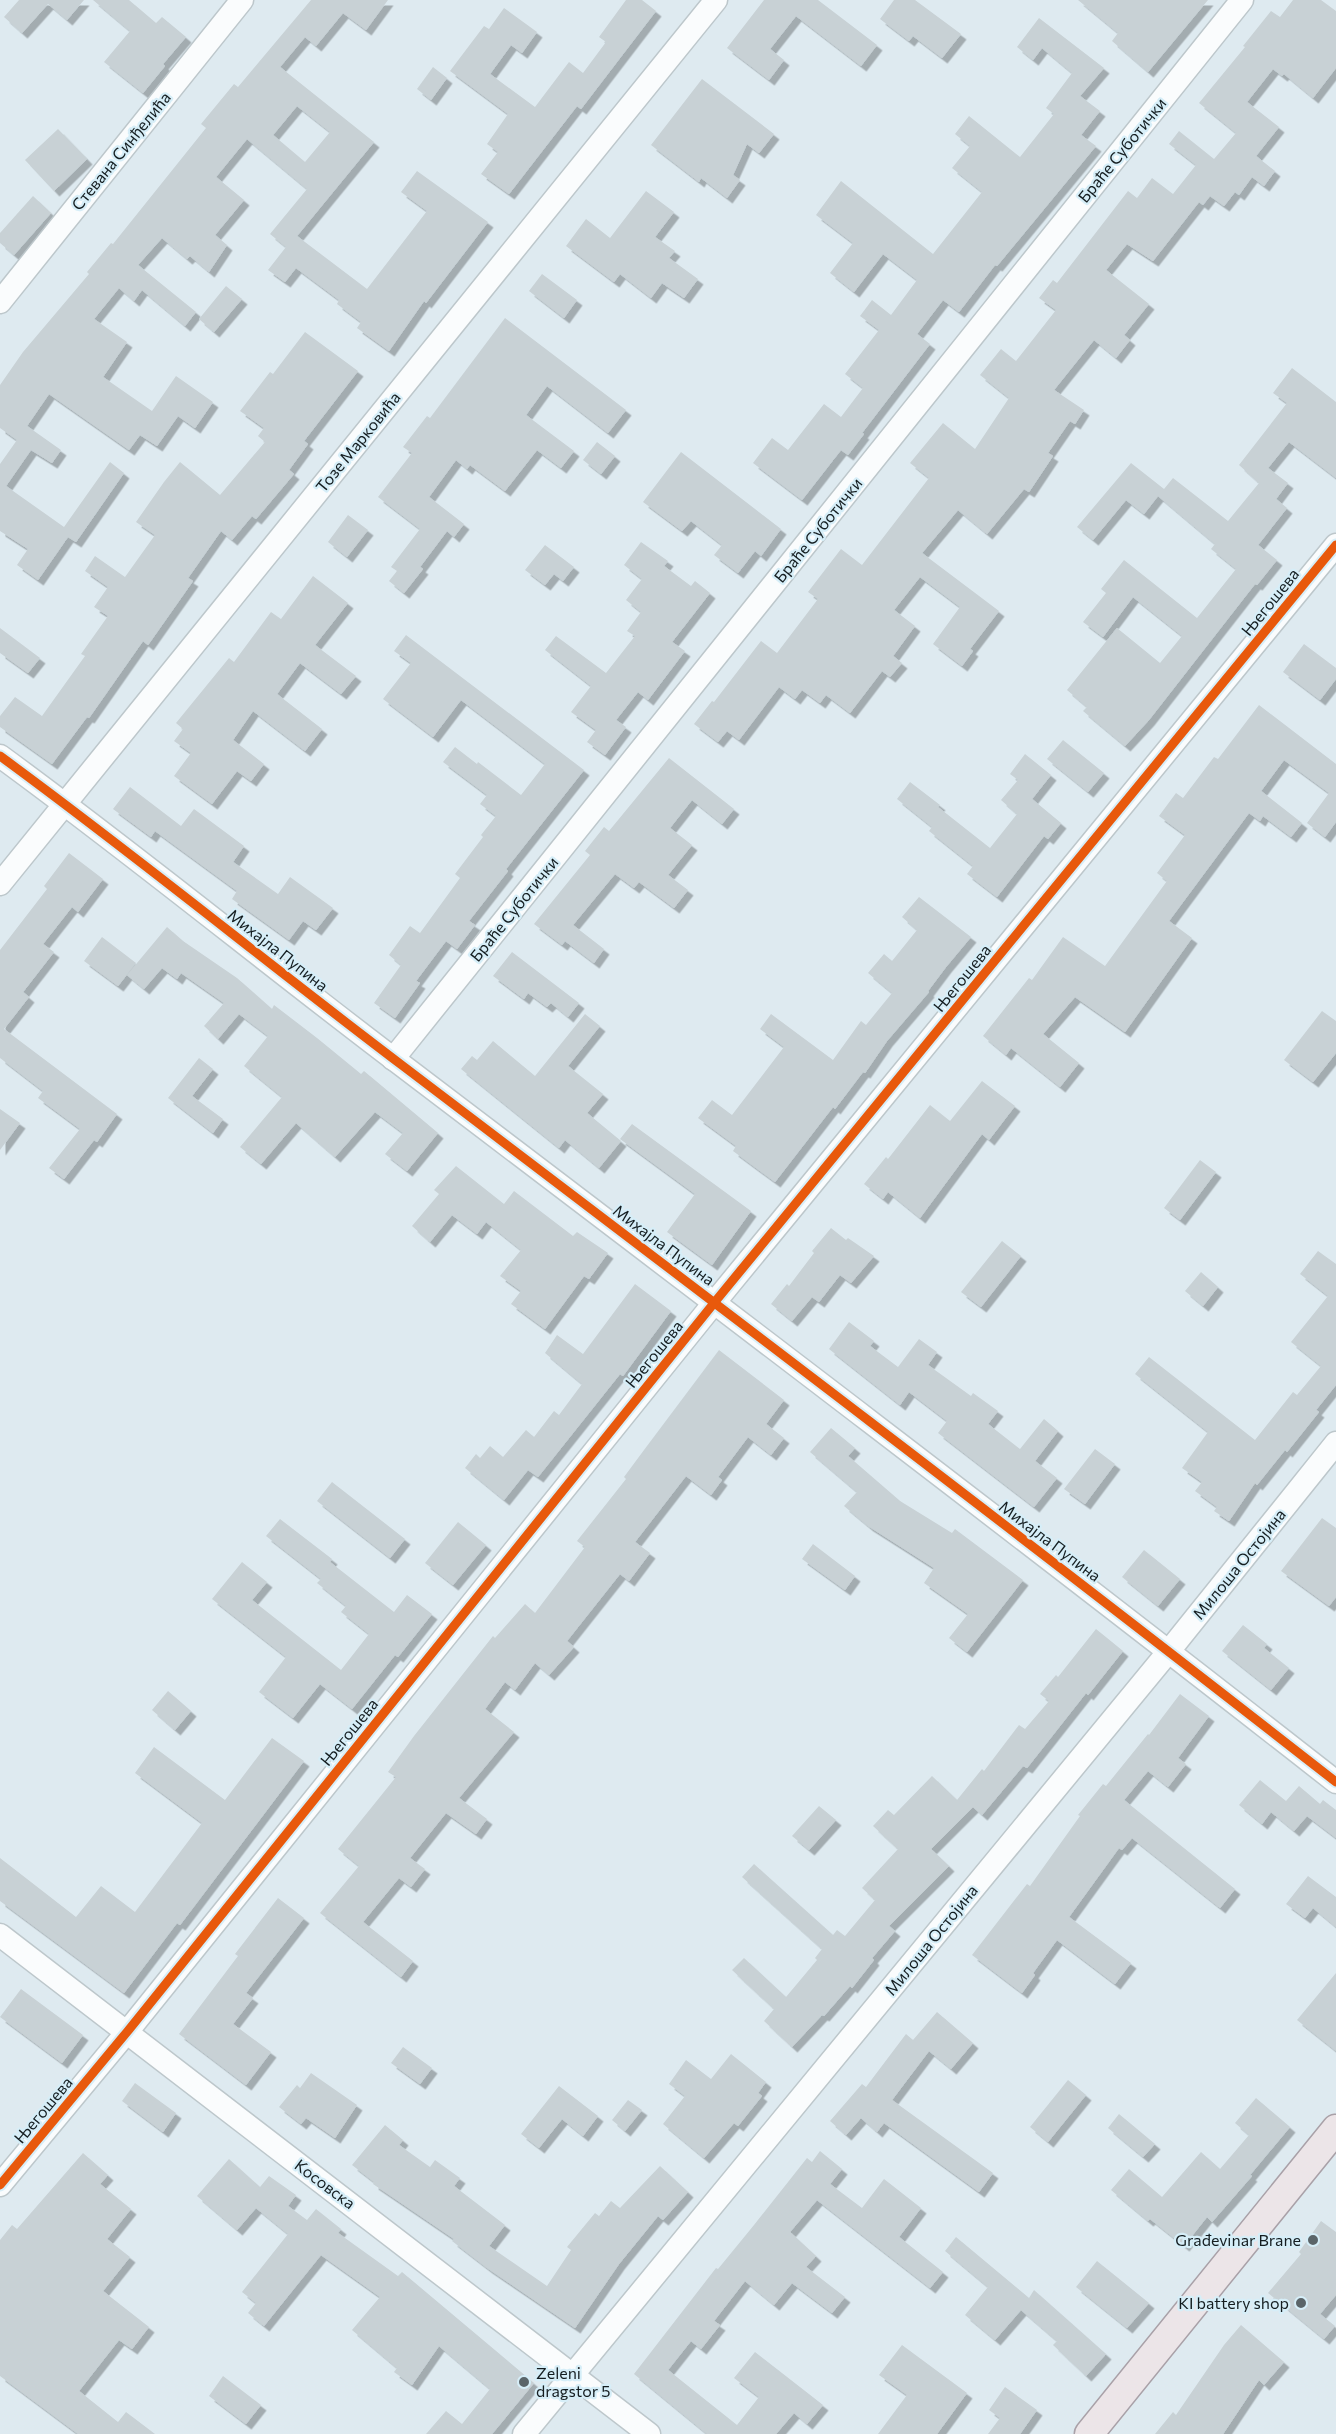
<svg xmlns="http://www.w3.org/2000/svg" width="1336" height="2434" font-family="Commissioner,sans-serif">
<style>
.building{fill:#c8d1d5;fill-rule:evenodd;filter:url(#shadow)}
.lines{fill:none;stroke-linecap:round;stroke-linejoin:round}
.minor-casing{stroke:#bdc7cb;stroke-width:25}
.major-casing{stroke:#a9a1a8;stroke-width:31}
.minor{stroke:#fafcfd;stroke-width:22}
.major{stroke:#ece5e8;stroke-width:28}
.cycleway-casing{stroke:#d6eef8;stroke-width:13}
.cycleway{stroke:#e8590c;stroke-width:9}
.poi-dot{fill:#5b6569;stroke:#d6eef8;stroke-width:2}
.labels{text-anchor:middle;stroke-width:4.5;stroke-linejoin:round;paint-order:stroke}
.street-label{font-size:16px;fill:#141d20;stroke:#d6eef8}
.poi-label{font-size:16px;fill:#141d20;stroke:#d6eef8;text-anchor:end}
</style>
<defs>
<filter id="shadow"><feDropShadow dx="5.5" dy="5.5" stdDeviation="0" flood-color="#0004"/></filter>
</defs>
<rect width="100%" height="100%" fill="#deeaf0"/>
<g class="building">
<path d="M19 0H84L67 20 48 4 22 33 4 17Z"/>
<path d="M93 0H129L156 23 162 17 186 37 163 64 165 66 143 93 104 62 130 31Z"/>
<path d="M311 0H388L366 30 343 13 316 46 305 37 280 67 374 142 297 236 367 289 427 211 401 192 417 171 488 222 426 303 424 301 389 351 357 328 361 322 337 304 339 300 296 268 285 282 268 270 286 247 270 234 307 189 247 139 216 177 244 200 215 235 227 245 209 272 190 256 187 259 162 238 138 265 196 312 185 326 142 290 134 301 119 288 94 319 127 342 103 377 152 411 176 376 213 402 195 428 178 416 157 446 140 435 129 450 49 394 27 426 61 450 52 463 31 450 6 486 64 527 110 462 124 473 76 542 68 537 38 580 17 565 28 549 0 531V464L17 440 0 428V385L23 352 89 274 87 272 111 243 113 244 206 128 201 124 234 84 238 87ZM297 106 330 132 305 162 273 135Z"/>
<path d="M626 0H642L656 11 581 109 577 106 509 194 481 174 498 152 487 144 508 114 450 71 484 26 489 29 504 8 537 32 522 53 511 45 490 74 535 107 569 62 583 73 606 42 599 37Z"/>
<path d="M764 0H818L877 45 861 66 796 16 770 49 784 60 769 80 727 48Z"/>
<path d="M894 0H915L961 34 942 58 913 36 909 41 880 19Z"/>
<path d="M1078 0H1208L1148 72 1112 41 1118 33Z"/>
<path d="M1293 0H1321L1336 11V68L1313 98 1284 74 1282 76 1273 69 1247 102 1279 127 1256 156 1275 171 1264 186 1252 177 1239 195 1235 192 1224 206 1210 196 1203 205 1199 202 1153 261 1127 244 1106 270 1149 304 1124 335 1130 340 1116 358 1094 340 1054 390 1084 410 1075 424 1070 421 1048 453 1053 456 1029 492 1024 489 987 534 958 510 922 553 999 611 970 649 973 651 962 666 933 644 960 607 920 577 894 610 915 626 893 656 902 663 890 677 882 671 850 713 826 695 820 703 802 690 795 699 779 687 739 740 727 731 718 742 694 724 712 701 714 702 761 641 777 653 818 599 808 592 841 549 862 565 929 478 910 463 943 423 975 449 1009 398 980 375 1001 349 1016 361 1056 310 1039 298 1053 280 1057 283 1128 191 1137 198 1152 178 1173 194 1196 165 1169 144 1179 131 1214 159 1236 133 1199 103 1245 47 1243 46 1271 11 1280 17Z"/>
<path d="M1039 18 1104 68 1080 96 1100 111 1081 135 1096 146 997 266 995 265 959 312 943 300 917 334 930 344 862 433 864 434 848 455 841 450 802 500 753 463 772 438 788 450 824 404 841 417 863 388 845 374 879 330 860 316 872 300 891 315 917 280 883 254 854 292 830 273 853 243 816 215 841 181 933 254 982 192 952 168 970 146 955 134 969 116 1020 157 1054 114 1046 108 1072 73 1042 48 1033 60 1017 47Z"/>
<path d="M433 67 447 78 431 100 417 89Z"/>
<path d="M702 79 774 134 759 153 747 144 733 175 740 180 727 198 701 178 699 182 651 145Z"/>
<path d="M58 129 87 159 54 191 25 160Z"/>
<path d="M646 191 674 212 655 237 675 251 669 258 698 279 684 298 662 283 651 298 620 274 614 282 566 246 586 219 610 238Z"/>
<path d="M33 196 51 213 14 255 0 243V233Z"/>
<path d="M542 274 577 300 564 318 529 291Z"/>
<path d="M226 286 242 299 214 332 199 319Z"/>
<path d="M505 318 626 410 608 433 547 386 526 415 574 451 561 468 537 450 505 491 470 465 467 469 456 460 429 497 464 524 454 537 447 531 420 567 423 569 404 593 389 581 397 571 391 567 420 529 378 497 412 453 403 447 427 416 430 418Z"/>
<path d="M305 332 358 371 304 441 308 444 289 470 294 474 256 519 252 516 232 540 221 531 188 578 193 581 148 645 143 641 89 718 87 717 52 764 0 727V716L15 697 42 716 85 656 81 654 108 616 94 607 108 587 85 571 95 556 125 577 155 535 136 522 164 482 180 462 220 495 265 442 258 436 264 428 240 411 270 372 273 374Z"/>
<path d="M1292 368 1336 402V478L1289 442 1268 468 1288 483 1276 499 1287 508 1258 545 1277 560 1257 585 1255 584 1149 720 1125 746 1083 711 1087 707 1067 690 1117 628 1160 663 1182 636 1133 597 1103 637 1083 622 1106 593 1101 589 1124 560 1197 618 1236 569 1211 549 1215 544 1158 496 1144 514 1126 500 1093 540 1077 527 1131 463 1164 489 1173 478 1228 521 1259 483 1239 465 1287 403 1273 393Z"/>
<path d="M597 442 615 456 601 474 583 460Z"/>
<path d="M681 452 781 529 761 556 755 551 738 573 714 555 722 545 691 521 682 531 643 502Z"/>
<path d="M348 515 368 530 347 557 328 542Z"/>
<path d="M641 542 668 561 664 566 691 586 695 581 710 593 672 642 685 651 648 700 638 692 616 720 626 727 605 755 587 742 596 730 571 712 591 686 545 650 556 636 606 673 635 636 627 631 641 612 626 600 642 579 624 565Z"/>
<path d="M545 545 574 567 563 581 554 574 545 585 525 570Z"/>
<path d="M313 576 348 603 315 645 356 676 341 694 300 663 277 694 322 729 305 751 253 711 233 740 264 764 251 781 237 771 212 804 174 776 191 753 174 741 183 729 176 723 229 658 234 662 271 612 281 619Z"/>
<path d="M0 628 40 658 28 673 0 653Z"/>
<path d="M406 635 584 770 506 869 508 871 469 921 475 925 457 949 446 941 416 981 420 983 395 1018 374 1003 401 965 389 955 410 926 420 933 460 878 455 874 483 837 481 835 496 816 480 804 487 795 443 762 455 747 477 764 478 762 521 795 545 764 461 700 433 737 383 699 411 663 394 651Z"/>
<path d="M1304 644 1336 668V679L1320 700 1283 672Z"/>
<path d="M1259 705 1336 764V822L1325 837 1307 823 1329 793 1284 760 1261 791 1302 823 1291 837 1263 816 1260 821 1249 813 1169 921 1192 938 1125 1032 1075 997 1043 1034 1079 1063 1060 1087 1011 1048 1006 1055 983 1036 1029 978 1032 980 1063 937 1105 966 1167 881 1157 873 1185 835 1159 816 1176 793 1183 798 1214 757 1218 759Z"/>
<path d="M1063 740 1104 773 1088 792 1047 759Z"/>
<path d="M1025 754 1051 775 1032 799 1061 823 1048 839 1044 836 997 897 967 874 973 866 929 831 932 827 897 799 910 782 940 805 938 807 990 848 1017 814 1001 800 1018 780 1010 774Z"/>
<path d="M669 758 734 809 722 824 692 800 670 828 692 845 668 875 688 890 674 908 639 882 634 888 615 874 573 925 604 949 594 963 565 941 562 945 534 924 590 855 585 851 604 827 609 831Z"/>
<path d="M130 787 181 826 194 809 244 846 233 862 278 894 290 877 333 908 316 930 303 921 289 940 232 899 237 891 155 831 151 837 113 809Z"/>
<path d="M69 853 103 879 78 912 72 907 43 944 54 952 23 992 29 997 4 1029 117 1114 97 1142 94 1140 64 1179 49 1168 80 1129 38 1098 43 1091 0 1058V950L47 889 44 886Z"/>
<path d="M919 897 971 937 946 967 928 991 929 992 887 1041 865 1073 863 1072 835 1109 833 1107 775 1182 733 1151 736 1146 698 1118 712 1100 732 1115 784 1047 760 1029 771 1014 833 1060 861 1021 866 1025 892 993 868 973 884 954 892 961 917 930 902 917Z"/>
<path d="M167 927 183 941 237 978 272 1009 274 1005 317 1038 361 1074 364 1071 438 1133 407 1171 385 1154 403 1133 375 1112 335 1157 296 1123 261 1164 240 1147 282 1097 244 1066 268 1036 239 1014 218 1039 204 1026 224 1003 181 973 177 979 162 968 144 989 127 975Z"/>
<path d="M102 937 136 963 118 986 84 961Z"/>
<path d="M512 952 579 1003 568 1017 551 1003 547 1007 528 993 524 999 493 976Z"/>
<path d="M1322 1011 1336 1021V1053L1313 1082 1284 1060Z"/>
<path d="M585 1014 600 1026 568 1066 603 1094 587 1113 621 1141 599 1168 565 1140 559 1148 461 1069 472 1056 477 1060 493 1041 535 1076Z"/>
<path d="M199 1058 213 1069 192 1096 223 1119 213 1133 168 1098Z"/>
<path d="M982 1081 1015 1106 989 1140 982 1134 920 1218 888 1192 883 1199 864 1184 886 1157 888 1159 930 1105 950 1121Z"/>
<path d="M0 1109 20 1123 0 1150Z"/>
<path d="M632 1124 751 1211 712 1265 667 1232 695 1194 620 1139Z"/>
<path d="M1200 1160 1216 1172 1180 1220 1164 1208Z"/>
<path d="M456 1166 504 1204 514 1191 573 1236 577 1232 608 1253 589 1279 584 1276 545 1329 511 1304 521 1291 500 1276 521 1250 486 1222 477 1234 452 1215 430 1242 412 1226 439 1194 434 1190Z"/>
<path d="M831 1228 846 1240 848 1238 874 1256 851 1283 840 1275 819 1302 812 1297 792 1321 771 1304 787 1284 789 1286 814 1253 812 1251Z"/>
<path d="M1002 1241 1021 1256 981 1307 961 1292Z"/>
<path d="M1318 1251 1336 1264V1385L1316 1410 1319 1412 1287 1452 1285 1450 1257 1485 1255 1483 1229 1521 1214 1511 1217 1507 1195 1491 1202 1482 1182 1468 1208 1432 1135 1374 1149 1357 1255 1440 1293 1392 1297 1395 1321 1366 1291 1342 1328 1296 1300 1274Z"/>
<path d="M1201 1272 1218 1287 1203 1306 1185 1291Z"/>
<path d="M635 1284 671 1311 623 1376 620 1374 538 1477 528 1470 504 1500 465 1468 476 1454 480 1458 490 1446 503 1457 526 1430 534 1437 554 1411 559 1415 582 1384 545 1353 557 1335 583 1354Z"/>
<path d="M849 1322 874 1341 870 1346 898 1367 919 1339 937 1352 928 1365 971 1396 973 1393 998 1411 988 1424 1020 1449 1044 1419 1058 1431 1035 1461 1057 1478 1034 1507 938 1433 947 1421 909 1392 900 1405 829 1349Z"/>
<path d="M719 1350 784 1400 766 1424 784 1438 771 1455 748 1437 718 1477 722 1480 711 1495 686 1476 635 1542 650 1553 629 1581 620 1574 567 1641 574 1647 549 1675 535 1663 515 1690 505 1682 485 1709 514 1732 459 1798 487 1819 476 1834 446 1813 410 1858 425 1869 411 1887 399 1878 363 1922 413 1961 401 1977 320 1913 359 1866 338 1849 396 1777 388 1772 414 1736 493 1636 495 1638 525 1604 535 1613 585 1547 577 1541 626 1479 624 1477 644 1450Z"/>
<path d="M831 1428 855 1448 848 1456 900 1501 952 1533 955 1529 1023 1580 967 1652 949 1638 968 1614 924 1583 934 1568 868 1526 844 1506 857 1492 810 1452Z"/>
<path d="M1095 1449 1115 1464 1085 1504 1064 1489Z"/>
<path d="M332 1482 405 1539 390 1558 317 1501Z"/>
<path d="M1322 1518 1336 1528V1597L1329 1606 1281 1571Z"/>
<path d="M280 1519 332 1559 330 1562 394 1612 407 1595 432 1614 398 1657 395 1655 352 1709 320 1684 293 1718 259 1692 286 1657 212 1599 242 1562 267 1582 252 1600 341 1670 369 1634 341 1612 346 1606 317 1583 321 1579 266 1536Z"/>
<path d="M458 1522 486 1545 453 1585 425 1563Z"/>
<path d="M813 1544 855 1576 845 1590 802 1559Z"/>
<path d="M1144 1550 1180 1579 1158 1606 1122 1577Z"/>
<path d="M1243 1625 1267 1644 1264 1648 1289 1668 1271 1690 1222 1651Z"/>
<path d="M1096 1629 1123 1651 1088 1695 1086 1693 1027 1768 1023 1766 982 1815 973 1807 931 1849 949 1866 889 1926 895 1931 872 1958 874 1960 852 1988 850 1986 824 2016 822 2015 792 2047 764 2021 774 2009 732 1970 744 1958 786 1997 817 1960 815 1958 822 1949 742 1877 754 1864 833 1935 837 1930 845 1936 875 1900 862 1888 898 1849 873 1826 888 1810 894 1815 932 1776 957 1800 982 1769 984 1771 1019 1725 1025 1729 1049 1701 1040 1694 1056 1675 1058 1677Z"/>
<path d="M168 1691 191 1711 175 1730 152 1710Z"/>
<path d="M1180 1694 1209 1716 1178 1758 1186 1764 1168 1787 1148 1771 1124 1800 1235 1889 1220 1908 1132 1838 1122 1850 1119 1848 1069 1917 1131 1963 1115 1984 1057 1940 1033 1973 1035 1975 1022 1993 972 1955 1027 1884 1030 1886 1080 1816 1078 1815 1103 1784 1106 1786 1148 1734 1149 1735Z"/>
<path d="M272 1738 304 1761 180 1925 177 1923 124 1993 0 1901V1858L76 1917 101 1886 135 1912 202 1823 135 1773 154 1747 225 1800Z"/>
<path d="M1260 1780 1286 1801 1299 1786 1320 1804 1323 1800 1336 1810V1838L1307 1816 1294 1831 1271 1812 1262 1824 1239 1805Z"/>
<path d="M819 1806 836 1820 809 1850 792 1836Z"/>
<path d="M1308 1876 1336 1897V1927L1313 1908 1305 1918 1286 1904Z"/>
<path d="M278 1898 304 1918 246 1993 253 1998 233 2024 271 2052 246 2085 179 2034 238 1956 235 1954Z"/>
<path d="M1336 1973V2051L1297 2020Z"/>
<path d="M21 1989 83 2035 62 2063 0 2017Z"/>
<path d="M937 2012 973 2043 951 2069 929 2051 892 2100 993 2173 979 2192 884 2123 877 2132 861 2118 846 2135 830 2121 862 2084 866 2087 906 2034 913 2040Z"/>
<path d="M403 2047 432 2068 420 2084 391 2063Z"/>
<path d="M731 2054 766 2082 758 2093 762 2096 738 2126 734 2123 704 2158 663 2124 685 2096 669 2084 686 2060 711 2079Z"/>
<path d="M311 2073 357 2105 335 2138 306 2118 301 2124 279 2107 297 2085 300 2088Z"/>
<path d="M1068 2080 1086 2095 1048 2142 1030 2127Z"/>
<path d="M135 2083 176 2113 163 2132 122 2101Z"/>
<path d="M559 2086 598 2116 583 2136 562 2119 539 2148 521 2134Z"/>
<path d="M1256 2098 1290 2127 1250 2175 1252 2176 1212 2222 1207 2217 1184 2246 1150 2219 1148 2221 1111 2190 1129 2169 1162 2197 1201 2152 1220 2169 1249 2135 1235 2123Z"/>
<path d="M628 2100 642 2110 625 2131 612 2120Z"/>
<path d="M1119 2114 1155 2144 1143 2157 1108 2128Z"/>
<path d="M385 2125 403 2140 399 2145 430 2167 435 2160 460 2178 454 2186 505 2225 489 2246 547 2286 571 2250 567 2247 595 2213 599 2216 611 2201 620 2208 660 2166 688 2192 663 2220 658 2216 619 2264 575 2328 487 2268 452 2241 454 2239 373 2184 374 2182 352 2165Z"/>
<path d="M820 2151 842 2169 830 2184 862 2208 884 2179 921 2208 899 2237 943 2272 930 2288 817 2200 790 2232 816 2256 806 2267 845 2297 832 2313 792 2283 774 2305 745 2281 714 2321 720 2325 701 2349 691 2341 668 2370 737 2425 759 2397 734 2378 755 2352 823 2405 807 2424 794 2413 776 2434H707L634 2374 716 2268 718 2269 754 2225 807 2158 812 2162Z"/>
<path d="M83 2153 108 2175 100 2184 131 2209 107 2239 130 2257 103 2291 149 2327 132 2349 119 2340 79 2391 118 2422 126 2412 155 2434H78L0 2376V2240L12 2225 17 2229Z"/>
<path d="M229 2159 260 2187 269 2176 296 2195 288 2206 307 2220 316 2209 341 2229 338 2233 398 2276 402 2272 534 2383 492 2434H426L446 2411 462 2424 490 2389 439 2346 412 2385 394 2372 397 2368 352 2330 380 2297 321 2255 264 2326 248 2313 256 2303 242 2292 288 2234 256 2208 237 2230 197 2196Z"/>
<path d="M1321 2221 1336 2232V2295L1320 2314 1335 2326 1324 2339 1268 2293 1301 2254 1299 2252Z"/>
<path d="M956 2237 1029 2298 1034 2290 1106 2354 1086 2376 1053 2345 1057 2341 1021 2310 995 2340 965 2315 988 2287 945 2251Z"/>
<path d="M1097 2261 1149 2303 1127 2328 1076 2287Z"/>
<path d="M1241 2325 1284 2362 1264 2385 1259 2380 1223 2434H1155L1173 2412 1176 2415 1224 2345Z"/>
<path d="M902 2345 967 2393 937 2434H878L907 2395 879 2375Z"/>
<path d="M223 2376 261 2405 246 2424 209 2396Z"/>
<path d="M1005 2387 1037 2410 1020 2434H988L1000 2418 989 2410Z"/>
</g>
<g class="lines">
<defs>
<g id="minor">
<path d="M0 302 242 0"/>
<path d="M0 756C137 856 268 964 403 1066 715 1303 1027 1540 1336 1782"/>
<path d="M0 884 716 0"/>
<path d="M393 1059 1242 0"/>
<path d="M0 1935 649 2434"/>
<path d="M0 2185 127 2032 714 1303 1336 545"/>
<path d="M524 2434 1169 1651 1336 1443"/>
</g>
<path id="major" d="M1089 2434 1336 2129"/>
</defs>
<use href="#minor" class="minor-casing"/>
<use href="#major" class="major-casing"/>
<use href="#minor" class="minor"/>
<use href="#major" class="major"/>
<defs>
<g id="cycleway">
<path d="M0 756C137 856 268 964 403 1066 715 1303 1027 1540 1336 1782"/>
<path d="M0 2185 127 2032 714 1303 1336 545"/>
</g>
</defs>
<use href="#cycleway" class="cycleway-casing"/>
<use href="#cycleway" class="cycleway"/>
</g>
<g class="poi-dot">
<circle cx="1313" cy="2240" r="6"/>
<circle cx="1301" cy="2303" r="6"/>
<circle cx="524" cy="2382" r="6"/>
</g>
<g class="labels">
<g class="street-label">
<text transform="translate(1122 150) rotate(-51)" y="6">Браће Суботички</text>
<text transform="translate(121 151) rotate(-51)" y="6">Стевана Синђелића</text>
<text transform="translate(358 442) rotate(-51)" y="6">Тозе Марковића</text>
<text transform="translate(818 530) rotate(-51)" y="6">Браће Суботички</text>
<text transform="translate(1270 602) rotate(-51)" y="6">Његошева</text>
<text transform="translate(514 909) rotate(-51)" y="6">Браће Суботички</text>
<text transform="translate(278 950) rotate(38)" y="6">Михајла Пупина</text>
<text transform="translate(962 978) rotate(-51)" y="6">Његошева</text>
<text transform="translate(664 1245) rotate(37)" y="6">Михајла Пупина</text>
<text transform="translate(654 1354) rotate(-51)" y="6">Његошева</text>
<text transform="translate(1050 1541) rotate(37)" y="6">Михајла Пупина</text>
<text transform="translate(1239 1564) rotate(-51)" y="6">Милоша Остојина</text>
<text transform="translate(349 1732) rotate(-51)" y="6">Његошева</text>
<text transform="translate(931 1940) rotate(-51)" y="6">Милоша Остојина</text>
<text transform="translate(43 2110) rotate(-50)" y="6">Његошева</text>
<text transform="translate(325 2184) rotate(37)" y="6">Косовска</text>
</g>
<g class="poi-label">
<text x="1301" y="2246">Građevinar Brane</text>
<text x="1289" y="2309">KI battery shop</text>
<text x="536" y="2379" text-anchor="start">Zeleni<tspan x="536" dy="18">dragstor 5</tspan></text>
</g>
</g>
</svg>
